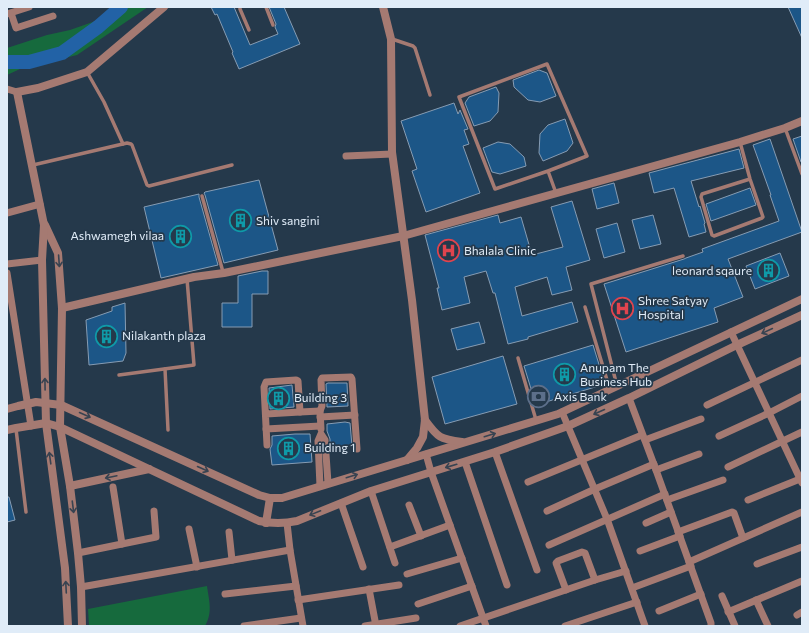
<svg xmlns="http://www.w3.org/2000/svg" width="809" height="633" font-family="Commissioner,sans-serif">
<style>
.green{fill:#166a3d}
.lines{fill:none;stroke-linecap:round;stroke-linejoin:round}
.river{stroke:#2262a6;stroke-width:14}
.building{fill:#1c5687;stroke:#869cb3}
.service{stroke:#a57a72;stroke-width:3.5}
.minor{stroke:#a57a72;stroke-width:7}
.tertiary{stroke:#a57a72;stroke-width:8}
.oneway{stroke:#384351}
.labels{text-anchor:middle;stroke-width:3.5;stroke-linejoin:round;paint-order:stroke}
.poi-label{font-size:12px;fill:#e0ecf8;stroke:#25394b;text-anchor:start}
</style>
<rect width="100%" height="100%" fill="#25394b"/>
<g class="green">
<path d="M114 7H148L77 55 20 69 7 75V48L47 35 70 30 104 18Z"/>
<path d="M207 586C209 601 213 612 205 626H89L88 609Z"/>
</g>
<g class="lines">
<path class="river" d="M7 62H29L62 53 98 27 121 7"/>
</g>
<g class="building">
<path d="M211 7H234L250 45 278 34 275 27 276 24 269 7H284L300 44 239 69 232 53 233 52 217 14 215 15Z"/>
<path d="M788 7H802V38Z"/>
<path d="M539 70 547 73 556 96 540 102 528 100 514 87 513 80Z"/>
<path d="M496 87 499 93 498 112 490 121 474 126 465 103 469 97Z"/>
<path d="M454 103 458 114 460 110 468 129 464 130 469 144 463 146 480 193 426 212 412 171 417 169 401 121Z"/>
<path d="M565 119 573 143 567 151 543 161 539 153 540 134 548 125Z"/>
<path d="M802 136V162H801L793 139Z"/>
<path d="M770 139 802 232 728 259 743 297 714 308 718 322 626 352 604 284 684 259 686 258 703 252 702 249 779 221 770 195H771L753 145Z"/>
<path d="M498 142 510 144 524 157 526 166 500 174 492 172 483 148Z"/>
<path d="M739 149 744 168 691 181 699 207 700 206 705 223 704 224 706 232 689 237 674 188 654 193 649 173Z"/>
<path d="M259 180 278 250 224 263 205 195 204 193 205 192Z"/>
<path d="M614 183 619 203 597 209 592 189Z"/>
<path d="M750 188 756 205 711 221 706 204Z"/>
<path d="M199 194V197L218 265 161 278 144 207Z"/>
<path d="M572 201 590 260 566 267 572 290 552 295 547 277 515 287 522 316 572 302 578 322 528 337V339L508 344 495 293H493L486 271 464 277 470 303 442 310 437 288H439L425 235 498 215 500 223 521 217 532 255 563 247 551 207Z"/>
<path d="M653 215 661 244 640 249 632 220Z"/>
<path d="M617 223 625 252 604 258 596 229Z"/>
<path d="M780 253 789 276 755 289 746 266Z"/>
<path d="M262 271H268V294H252V327H222V303H238V276Z"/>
<path d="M125 303 126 353 123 361 89 365 86 320 112 311V307Z"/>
<path d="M479 322 485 343 457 350 451 329Z"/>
<path d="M593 345 605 384 536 405 524 366Z"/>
<path d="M503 356 517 404 445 424 432 377Z"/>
<path d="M328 383H347L348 406 327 407 326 384Z"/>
<path d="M292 385 294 407 270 409 269 388Z"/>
<path d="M345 422 350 423 352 446 330 447V439L327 431V424Z"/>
<path d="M295 434H310L312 462 272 465 270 449 272 445V436Z"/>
<path d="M7 497H9L15 520 7 522Z"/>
</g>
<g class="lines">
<g class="service">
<path d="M240 7V9L249 30"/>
<path d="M266 7 273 25"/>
<path d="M392 39 413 46 415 48 430 95"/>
<path d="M87 72 104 102 123 144"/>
<path d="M785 128 802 174"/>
<path d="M740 142 750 179 763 217 762 218 714 236 712 235 701 197 702 194 750 179"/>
<path d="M33 165 127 143 131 144 132 145 147 185 149 186 232 165"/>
<path d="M548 171 587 156 547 64 459 97 495 189 548 171 556 193"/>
<path d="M202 196 223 272"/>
<path d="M585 307 610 390"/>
<path d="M518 358 536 420"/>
<path d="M165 369 168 430"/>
<path d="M119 375 194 365 187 279"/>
<path d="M617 386 591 284 683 256"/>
<path d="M16 429 26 512"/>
</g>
<g class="minor">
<path d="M11 13 16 28 53 16"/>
<path d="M7 14 29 7"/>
<path d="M7 89 17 92"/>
<path d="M346 156 392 154"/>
<path d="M7 213 40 204"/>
<path d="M7 264 42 260"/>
<path d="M7 273 31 426"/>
<path d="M731 332 802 483"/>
<path d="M629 398 656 470 711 623V626"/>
<path d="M707 405 802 360"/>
<path d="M320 411 322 406 321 380 322 378 351 377 352 379 357 449"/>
<path d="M300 412 320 411 321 429"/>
<path d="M562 412 607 519 645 626"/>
<path d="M266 414 300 412 298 381 296 380 266 382 264 387 267 445"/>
<path d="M320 417 355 415"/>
<path d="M266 429 320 426"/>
<path d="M719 436 769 413 802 396"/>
<path d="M645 440 701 419"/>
<path d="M495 452 537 570"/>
<path d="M426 454 431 472 486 626"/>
<path d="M465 462 507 585"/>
<path d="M728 467 802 432"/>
<path d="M656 470 699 454"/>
<path d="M528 482 642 435"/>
<path d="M320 486 318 441 321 434 325 440 328 483"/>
<path d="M113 487 122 544"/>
<path d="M371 491 395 563"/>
<path d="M667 500 723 480"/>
<path d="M748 500 800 479"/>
<path d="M341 503 363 567"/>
<path d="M409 505 421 536"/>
<path d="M547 511 595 489 654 464"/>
<path d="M287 523 290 550 303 626"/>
<path d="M646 523 671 512"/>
<path d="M189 529 197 567"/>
<path d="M229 532 232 560"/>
<path d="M678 532 732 512 734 513 743 538"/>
<path d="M549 545 665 494"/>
<path d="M390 547 450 525"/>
<path d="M640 551 680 536"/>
<path d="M78 553 156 537 154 511"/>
<path d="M689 562 802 512"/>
<path d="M757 564 802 547"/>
<path d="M407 574 462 558"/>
<path d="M81 587 290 550"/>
<path d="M632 588 691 566"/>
<path d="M369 589 376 626"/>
<path d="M566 590 556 563 558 561 582 552 585 553 595 580"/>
<path d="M225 594 296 586"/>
<path d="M722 596 735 626"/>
<path d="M298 600 399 585"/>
<path d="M756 600 768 626"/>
<path d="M418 604 472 586"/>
<path d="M659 611 701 594"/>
<path d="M728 612 802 581"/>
<path d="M797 615 802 612"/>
<path d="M244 626 301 618"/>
<path d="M365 626 416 618"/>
<path d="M460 626 595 580 626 571"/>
<path d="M565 626 637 602"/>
</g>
<g class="tertiary">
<path d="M383 7 391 39 392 152 412 300 425 420 423 437 417 448 407 460"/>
<path d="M45 225 58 253 62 308 60 427 70 486 78 553 81 587 82 626"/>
<path d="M62 308 194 277 224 273 403 236 740 142 785 128 802 121"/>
<path d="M7 409 18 406 36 402 61 405 259 495 270 498H282L558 414 802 299"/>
<path d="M425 420C438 438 440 439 462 442"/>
<path d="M7 430 16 428 46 423 60 427 259 521C273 524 283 524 297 521L371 491 495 452 568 426 629 398 737 345 802 315"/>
<path d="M70 486 149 469"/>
<path d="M266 523 270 498"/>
<path d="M68 626 65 568 46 423 42 260 44 225 32 166 17 92 38 88 87 72 164 7"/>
</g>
</g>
<defs><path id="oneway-shaft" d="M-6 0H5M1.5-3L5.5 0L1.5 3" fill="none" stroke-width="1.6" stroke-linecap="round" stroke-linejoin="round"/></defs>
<g class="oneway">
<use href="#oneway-shaft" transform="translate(59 261) rotate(86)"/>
<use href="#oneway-shaft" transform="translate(767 331) rotate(155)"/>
<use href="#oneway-shaft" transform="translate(45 384) rotate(-91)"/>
<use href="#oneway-shaft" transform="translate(599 412) rotate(156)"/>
<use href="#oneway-shaft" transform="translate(85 415) rotate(24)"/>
<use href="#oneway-shaft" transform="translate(490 435) rotate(-17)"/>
<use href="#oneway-shaft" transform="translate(50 458) rotate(-98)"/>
<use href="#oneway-shaft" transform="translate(451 466) rotate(164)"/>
<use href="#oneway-shaft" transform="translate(203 469) rotate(24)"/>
<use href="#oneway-shaft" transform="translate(352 476) rotate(-17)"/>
<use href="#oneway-shaft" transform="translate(111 477) rotate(168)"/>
<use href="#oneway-shaft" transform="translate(73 507) rotate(83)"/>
<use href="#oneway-shaft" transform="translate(315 513) rotate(158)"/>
<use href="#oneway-shaft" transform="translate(66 587) rotate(-93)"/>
</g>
<defs>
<symbol id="building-ring" viewBox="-11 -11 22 22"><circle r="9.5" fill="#25394b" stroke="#0f9aa8" stroke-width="1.5"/><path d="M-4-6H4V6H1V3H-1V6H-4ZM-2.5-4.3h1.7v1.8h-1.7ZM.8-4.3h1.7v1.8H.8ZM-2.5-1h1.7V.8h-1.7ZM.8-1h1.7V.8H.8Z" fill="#0f9aa8"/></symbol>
<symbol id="hospital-ring" viewBox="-11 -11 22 22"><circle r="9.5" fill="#25394b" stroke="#e0444e" stroke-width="1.5"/><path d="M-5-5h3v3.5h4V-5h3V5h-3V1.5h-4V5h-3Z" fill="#e0444e"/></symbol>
<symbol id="bank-ring" viewBox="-11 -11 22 22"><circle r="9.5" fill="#25394b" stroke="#5c6f8a" stroke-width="1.5"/><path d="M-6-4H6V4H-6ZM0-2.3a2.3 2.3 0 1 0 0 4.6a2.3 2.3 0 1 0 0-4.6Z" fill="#5c6f8a"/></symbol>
</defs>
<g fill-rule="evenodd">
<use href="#building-ring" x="228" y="208" width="25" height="25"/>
<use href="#building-ring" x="168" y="224" width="25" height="25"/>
<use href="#hospital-ring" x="436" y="238" width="25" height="25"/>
<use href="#building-ring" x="756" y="258" width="25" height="25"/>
<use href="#hospital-ring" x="610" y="296" width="25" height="25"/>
<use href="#building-ring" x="94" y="324" width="25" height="25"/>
<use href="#building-ring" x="552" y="362" width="25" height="25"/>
<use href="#bank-ring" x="526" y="384" width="25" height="25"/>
<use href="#building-ring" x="266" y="386" width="25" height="25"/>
<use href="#building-ring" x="276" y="436" width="25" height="25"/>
</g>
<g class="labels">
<g class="poi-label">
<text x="256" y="225">Shiv sangini</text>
<text x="164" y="240" text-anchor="end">Ashwamegh vilaa</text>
<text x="464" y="255">Bhalala Clinic</text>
<text x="752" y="275" text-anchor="end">leonard sqaure</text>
<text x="638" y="305">Shree Satyay<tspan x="638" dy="14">Hospital</tspan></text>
<text x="122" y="340">Nilakanth plaza</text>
<text x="580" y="372">Anupam The<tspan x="580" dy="14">Business Hub</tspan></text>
<text x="554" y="401">Axis Bank</text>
<text x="294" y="402">Building 3</text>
<text x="304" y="452">Building 1</text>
</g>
</g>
<rect width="809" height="633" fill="none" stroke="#e0ecf8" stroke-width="16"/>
</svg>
